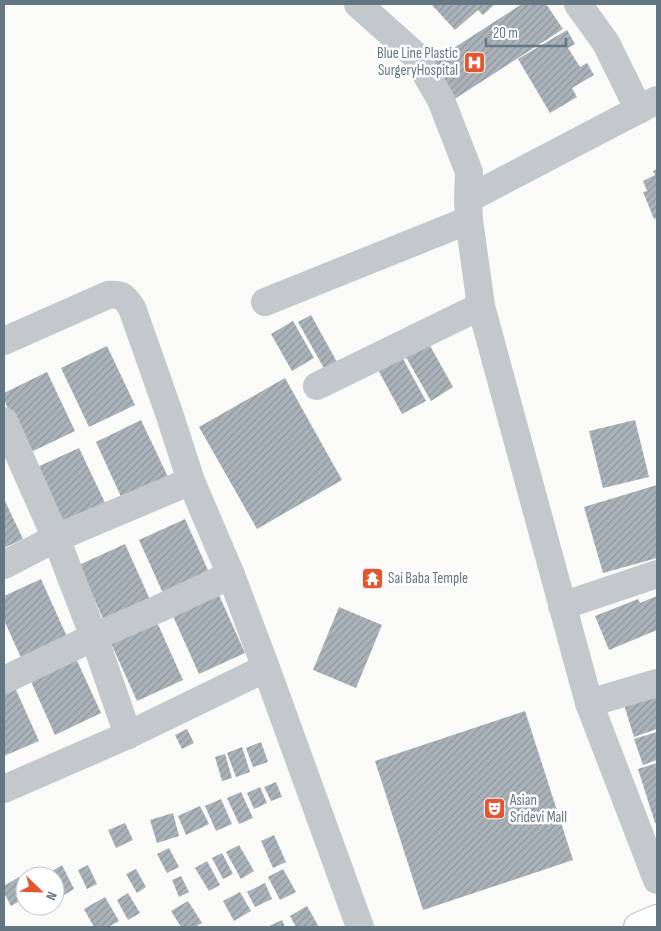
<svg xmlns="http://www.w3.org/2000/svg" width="661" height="931" font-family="'Sofia Sans Condensed',sans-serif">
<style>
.building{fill:url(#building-hatch)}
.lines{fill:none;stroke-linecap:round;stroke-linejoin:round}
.secondary-casing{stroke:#b3babf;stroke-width:30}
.street{stroke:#c3c8cc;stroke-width:28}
.secondary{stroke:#fff;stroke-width:28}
.labels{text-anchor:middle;stroke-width:5;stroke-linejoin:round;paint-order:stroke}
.poi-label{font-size:15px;fill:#657683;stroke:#fff;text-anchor:start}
</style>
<defs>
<pattern id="building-hatch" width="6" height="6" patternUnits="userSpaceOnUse" patternTransform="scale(1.25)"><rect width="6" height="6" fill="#aab3b9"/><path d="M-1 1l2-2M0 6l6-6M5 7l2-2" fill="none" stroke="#8e969c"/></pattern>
</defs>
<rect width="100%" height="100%" fill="#fafaf8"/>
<g class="building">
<path d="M431 4H495L483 15 478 10 455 30Z"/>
<path d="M522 4H546L563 29 453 100 429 64Z"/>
<path d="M567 30 575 44 568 48 580 67 587 63 594 75 572 88 577 97 550 113 518 59Z"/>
<path d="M657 169V218L654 219 643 192 647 191 643 181 655 175 653 171Z"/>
<path d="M311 315 337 362 325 370 298 322Z"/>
<path d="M293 321 314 358 292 371 271 334Z"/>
<path d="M429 344 453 387 431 401 406 357Z"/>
<path d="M107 346 135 405 89 427 61 368Z"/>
<path d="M402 357 426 401 402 414 378 370Z"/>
<path d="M47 372 75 431 29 453 4 400V393Z"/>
<path d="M285 378 342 480 257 529 199 427Z"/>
<path d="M141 420 169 479 123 501 96 442Z"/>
<path d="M635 420 649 477 603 488 589 431Z"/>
<path d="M79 448 107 507 61 529 33 469Z"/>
<path d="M657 485V558L603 573 584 507Z"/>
<path d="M4 499 23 539 4 548Z"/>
<path d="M185 519 212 579 166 600 139 540Z"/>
<path d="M125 544 152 604 106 625 79 565Z"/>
<path d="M41 579 68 639 22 660 4 620V596Z"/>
<path d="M218 593 245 653 199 674 172 614Z"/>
<path d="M657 596V630L609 650 595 616 638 599 640 603Z"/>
<path d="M339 607 382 625 356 688 313 670Z"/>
<path d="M156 620 183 680 137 701 110 641Z"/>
<path d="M74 654 101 713 55 735 28 675Z"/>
<path d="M12 681 39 741 4 756V685Z"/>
<path d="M657 694V729L634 737 624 705Z"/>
<path d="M525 711 573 860 423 910 375 761Z"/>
<path d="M187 729 194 743 182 749 175 735Z"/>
<path d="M657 732V760L643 765 634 739Z"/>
<path d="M261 742 268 762 253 767 246 748Z"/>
<path d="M242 747 250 772 236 777 227 753Z"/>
<path d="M225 754 232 778 222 781 215 757Z"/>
<path d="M657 763V822L655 823 638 769Z"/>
<path d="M276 782 282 797 271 801 264 787Z"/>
<path d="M260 787 267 803 254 809 247 793Z"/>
<path d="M241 792 253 818 239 824 227 798Z"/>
<path d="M221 799 232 824 216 831 205 806Z"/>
<path d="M200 806 209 824 186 835 178 816Z"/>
<path d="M173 813 179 836 157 843 150 820Z"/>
<path d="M125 823 133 840 116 848 108 830Z"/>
<path d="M274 835 286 862 273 868 261 841Z"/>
<path d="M239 845 254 871 241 879 226 852Z"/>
<path d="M169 848 179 867 167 873 157 854Z"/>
<path d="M222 853 233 874 223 879 212 858Z"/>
<path d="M207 861 220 885 209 891 195 868Z"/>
<path d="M62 865 74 889 64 895 52 871Z"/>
<path d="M88 865 97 884 87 889 78 870Z"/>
<path d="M136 869 146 887 137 893 126 874Z"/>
<path d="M283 869 296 892 280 900 268 877Z"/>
<path d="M181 876 189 892 179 897 172 880Z"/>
<path d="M19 877 25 888V898L11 906 4 893V886Z"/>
<path d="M265 883 272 899 255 907 247 892Z"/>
<path d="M240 892 251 911 234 921 223 901Z"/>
<path d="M128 893 140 913 128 920 117 900Z"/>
<path d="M105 897 119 921 108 927H94L84 909Z"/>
<path d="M188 901 202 923 195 927H181L171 911Z"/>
<path d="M307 906 319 927H296L290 916Z"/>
<path d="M282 920 285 927H267Z"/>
</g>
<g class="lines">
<defs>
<path id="secondary" d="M638 927 657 919"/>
</defs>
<use href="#secondary" class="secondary-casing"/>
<g class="street">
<path d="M358 4 415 55 441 100 469 172 468 199"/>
<path d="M578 4 606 43 639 110"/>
<path d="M657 100 468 199 469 220 481 306 589 703 657 880"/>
<path d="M265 302 469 220"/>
<path d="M4 341 108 295C122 294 124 296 132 308L169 413 191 481 231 575"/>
<path d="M317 386 481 306"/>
<path d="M4 421 56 538 94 637 128 735"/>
<path d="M4 565 56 538 191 481"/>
<path d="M562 606 657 574"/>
<path d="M4 680 94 637 158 609 231 575 266 668 360 927"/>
<path d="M589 703 657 683"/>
<path d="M4 789 128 735 266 668"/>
</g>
<use href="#secondary" class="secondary"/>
</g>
<defs>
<symbol id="hospital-square" viewBox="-11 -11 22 22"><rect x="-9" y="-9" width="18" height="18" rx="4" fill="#e4572e" stroke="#fff"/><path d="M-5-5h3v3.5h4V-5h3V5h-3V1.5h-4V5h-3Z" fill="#fff"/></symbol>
<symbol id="temple-square" viewBox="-11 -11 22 22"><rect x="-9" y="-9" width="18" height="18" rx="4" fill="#e4572e" stroke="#fff"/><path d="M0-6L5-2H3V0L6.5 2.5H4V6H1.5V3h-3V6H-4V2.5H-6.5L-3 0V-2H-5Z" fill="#fff"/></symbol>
<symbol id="theatre-square" viewBox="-11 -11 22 22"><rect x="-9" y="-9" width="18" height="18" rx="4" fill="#e4572e" stroke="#fff"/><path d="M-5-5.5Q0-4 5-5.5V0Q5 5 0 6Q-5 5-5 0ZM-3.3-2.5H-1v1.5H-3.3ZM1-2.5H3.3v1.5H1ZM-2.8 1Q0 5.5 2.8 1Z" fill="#fff"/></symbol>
</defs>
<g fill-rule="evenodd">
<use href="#hospital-square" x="462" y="50" width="25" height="25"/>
<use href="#temple-square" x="360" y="566" width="25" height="25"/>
<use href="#theatre-square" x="482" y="796" width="25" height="25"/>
</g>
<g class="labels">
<g class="poi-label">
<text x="458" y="58" text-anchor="end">Blue Line Plastic<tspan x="458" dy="17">SurgeryHospital</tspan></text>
<text x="388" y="583">Sai Baba Temple</text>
<text x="510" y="805">Asian<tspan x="510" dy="17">Sridevi Mall</tspan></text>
</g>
</g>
<rect width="661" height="931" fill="none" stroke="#657683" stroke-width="10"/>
<g transform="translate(40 891) rotate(113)"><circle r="24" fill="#ffffff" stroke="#c1c8cd"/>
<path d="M0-4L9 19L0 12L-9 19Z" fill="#e4572e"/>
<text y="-8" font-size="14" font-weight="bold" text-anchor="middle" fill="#657683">N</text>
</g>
<path d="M486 38v8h80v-8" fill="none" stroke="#657683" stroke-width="2.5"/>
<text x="493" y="38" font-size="15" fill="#657683" stroke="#ffffff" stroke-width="4" paint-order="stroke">20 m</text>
</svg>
